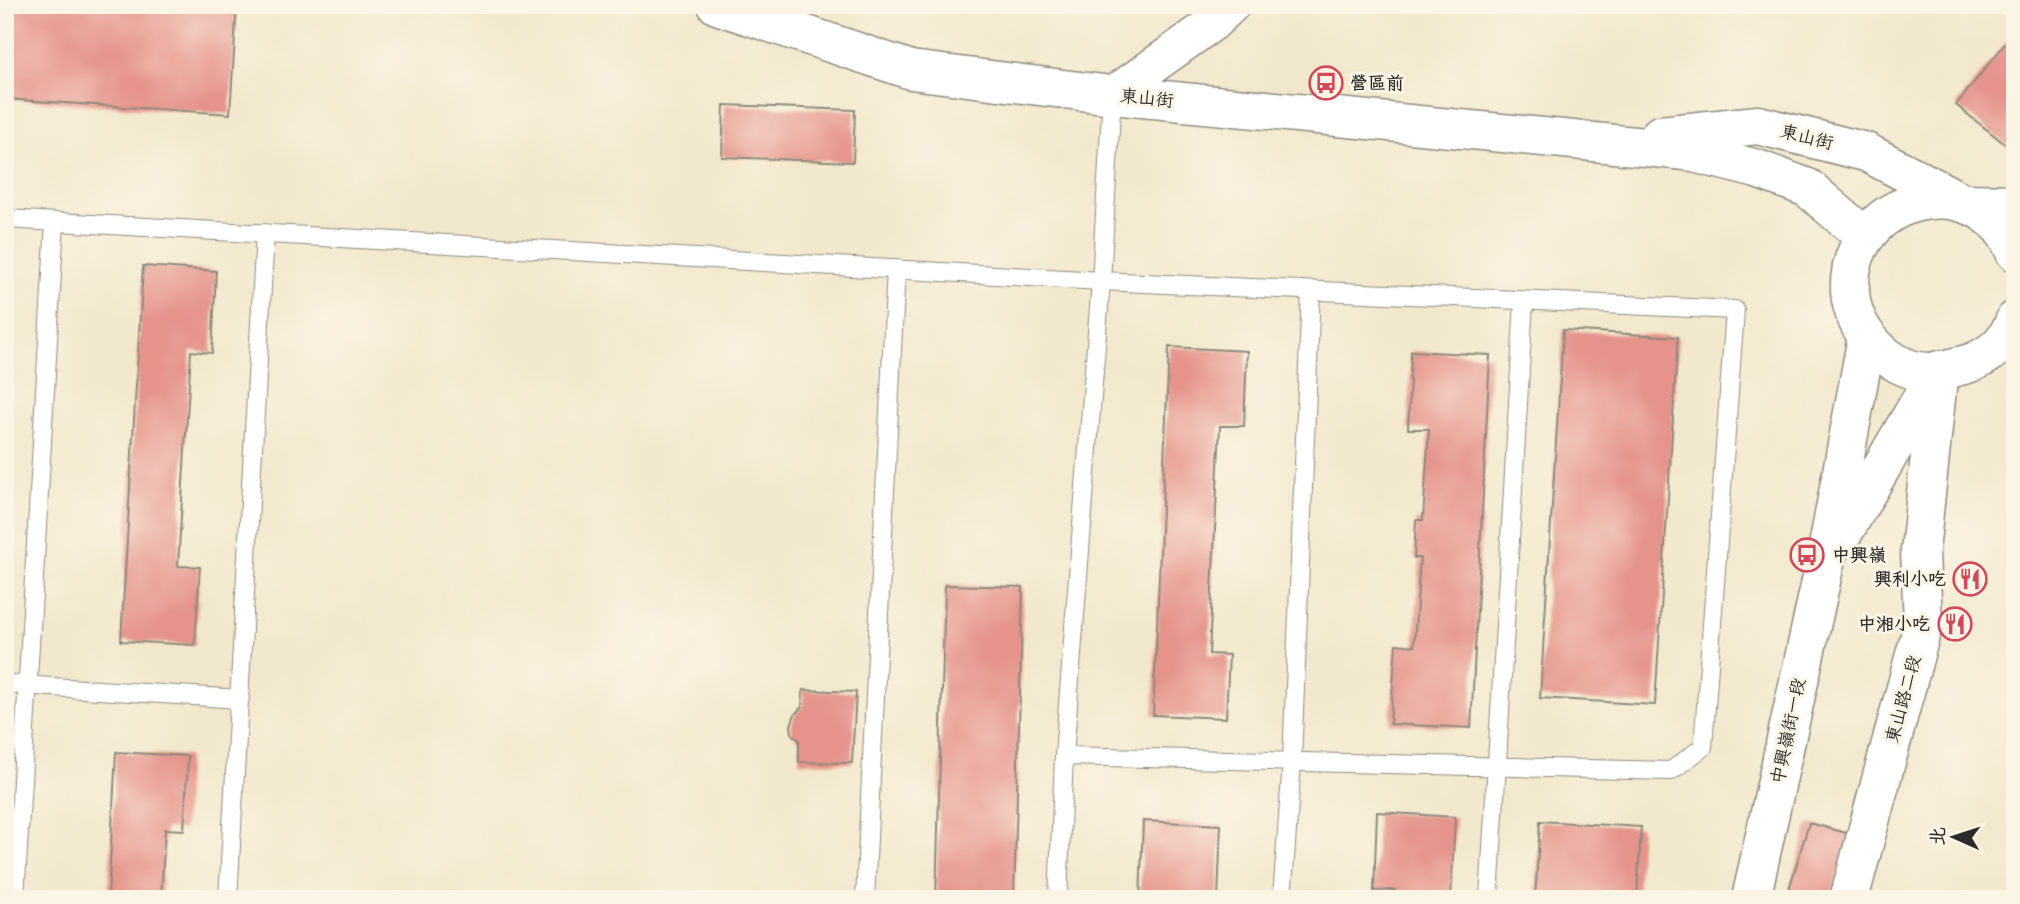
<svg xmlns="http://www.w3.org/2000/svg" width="2020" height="904" font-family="'Shantell Sans','LXGW WenKai TC',sans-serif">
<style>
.building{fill:#e5938b}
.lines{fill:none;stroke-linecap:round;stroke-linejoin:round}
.service-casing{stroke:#8e8a7c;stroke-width:20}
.minor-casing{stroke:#8e8a7c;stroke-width:38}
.tertiary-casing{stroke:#8e8a7c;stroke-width:41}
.secondary-casing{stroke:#8e8a7c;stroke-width:41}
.service{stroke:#fff;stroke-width:18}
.minor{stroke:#fff;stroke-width:35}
.tertiary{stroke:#fff;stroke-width:38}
.secondary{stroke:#fff;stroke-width:38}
.labels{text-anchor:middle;stroke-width:6;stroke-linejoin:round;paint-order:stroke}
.poi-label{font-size:18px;font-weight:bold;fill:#2b2b2b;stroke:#fcf5e5;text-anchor:start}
.street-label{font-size:18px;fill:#2b2b2b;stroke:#fcf5e5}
</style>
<rect width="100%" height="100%" fill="#fcf5e5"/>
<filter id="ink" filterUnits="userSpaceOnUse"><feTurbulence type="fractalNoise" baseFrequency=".0143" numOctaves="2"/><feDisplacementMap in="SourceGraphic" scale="14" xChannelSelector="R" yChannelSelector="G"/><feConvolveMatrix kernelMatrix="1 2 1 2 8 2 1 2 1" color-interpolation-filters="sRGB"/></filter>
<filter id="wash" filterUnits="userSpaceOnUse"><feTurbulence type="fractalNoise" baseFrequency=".00686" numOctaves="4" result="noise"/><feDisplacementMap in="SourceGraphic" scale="28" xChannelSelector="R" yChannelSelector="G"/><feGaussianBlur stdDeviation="1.57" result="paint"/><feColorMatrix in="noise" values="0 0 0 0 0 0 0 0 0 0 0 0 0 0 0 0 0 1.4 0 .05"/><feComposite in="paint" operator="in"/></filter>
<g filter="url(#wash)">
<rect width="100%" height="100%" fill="#f2e8cd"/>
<g id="blocks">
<g class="building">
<path d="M9 5H237L230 114 5 99Z"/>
<path d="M2015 31V152L1956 105Z"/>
<path d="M724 105 855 110 853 162 722 157Z"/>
<path d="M143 266 216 271 212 353 191 351 178 566 200 567 195 645 121 641Z"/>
<path d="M1563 330 1678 337 1655 705 1540 698Z"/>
<path d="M1169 347 1247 351 1244 426H1220L1209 654 1229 655 1226 718 1153 715Z"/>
<path d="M1411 351 1490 355 1471 728 1390 724 1396 644 1414 646 1420 558H1414L1416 520H1423L1429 429H1408Z"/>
<path d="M945 585 1023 587 1014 899H936Z"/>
<path d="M803 690 856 692 852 763 799 762V740L792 734 791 725 795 714 802 707Z"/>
<path d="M116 752 188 756 184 830 165 829 161 899H108Z"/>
<path d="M1377 812 1455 817 1451 899H1394L1395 890 1374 891Z"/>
<path d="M1143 821 1221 825 1218 899H1140Z"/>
<path d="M1540 821 1641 827 1637 899H1535Z"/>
<path d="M1809 823 1850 834 1831 899H1786Z"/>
</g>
</g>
</g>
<g filter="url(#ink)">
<use href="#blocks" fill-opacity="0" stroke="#8e8a7c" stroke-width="2"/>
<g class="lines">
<defs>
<g id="service">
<path d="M5 219 1101 281 1112 95"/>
<path d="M5 684 240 699"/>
<path d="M15 899 55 222"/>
<path d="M228 899 265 233"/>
<path d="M865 899 896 269"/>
<path d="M1058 899 1064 756 1101 281 1735 310 1703 747 1671 771 1064 756"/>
<path d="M1282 899 1292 762 1311 290"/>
<path d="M1489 899 1524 301"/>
</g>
<path id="minor" d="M1112 95 1213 23 1232 5"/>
<path id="tertiary" d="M1964 203 2015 204"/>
<g id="secondary">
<path d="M717 5 911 70 1112 95 1686 151 1757 169 1808 188 1865 237"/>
<path d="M1660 135 1758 125 1866 152 1956 199"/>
<path d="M2015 252C1980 163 1846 195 1850 291 1852 330 1888 371 1929 372 1937 372 1947 369 1955 367 1982 362 2005 347 2015 320"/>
<path d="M1839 540 1932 381"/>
<path d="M1751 899 1825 563 1867 337"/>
<path d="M1849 899 1923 625 1920 551 1939 370"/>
</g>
</defs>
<use href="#service" class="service-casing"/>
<use href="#minor" class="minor-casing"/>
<use href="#tertiary" class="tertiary-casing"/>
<use href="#secondary" class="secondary-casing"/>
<use href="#service" class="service"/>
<use href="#minor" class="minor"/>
<use href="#tertiary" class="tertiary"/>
<use href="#secondary" class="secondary"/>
</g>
</g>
<defs>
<symbol id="bus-ring" viewBox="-11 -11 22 22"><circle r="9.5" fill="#fcf5e5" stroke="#d1495b" stroke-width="1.5"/><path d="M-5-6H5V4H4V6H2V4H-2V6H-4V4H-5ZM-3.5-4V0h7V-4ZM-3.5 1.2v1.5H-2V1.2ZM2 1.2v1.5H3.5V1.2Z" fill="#d1495b"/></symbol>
<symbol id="restaurant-ring" viewBox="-11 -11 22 22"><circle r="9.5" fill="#fcf5e5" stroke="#d1495b" stroke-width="1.5"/><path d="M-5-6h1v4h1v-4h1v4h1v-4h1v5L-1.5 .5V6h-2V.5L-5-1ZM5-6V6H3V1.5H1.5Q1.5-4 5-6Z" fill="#d1495b"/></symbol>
</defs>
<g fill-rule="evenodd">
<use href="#bus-ring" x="1307" y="64" width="38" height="38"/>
<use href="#bus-ring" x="1788" y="536" width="38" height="38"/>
<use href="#restaurant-ring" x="1951" y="560" width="38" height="38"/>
<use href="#restaurant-ring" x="1936" y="605" width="38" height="38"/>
</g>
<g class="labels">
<g class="poi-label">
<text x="1350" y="89">營區前</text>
<text x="1832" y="561">中興嶺</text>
<text x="1946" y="585" text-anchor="end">興利小吃</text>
<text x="1930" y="630" text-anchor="end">中湘小吃</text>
</g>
<g class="street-label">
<text transform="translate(1147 98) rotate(6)" y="6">東山街</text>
<text transform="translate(1807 137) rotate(14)" y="6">東山街</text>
<text transform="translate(1903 699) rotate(-75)" y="6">東山路二段</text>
<text transform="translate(1788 731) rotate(-78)" y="6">中興嶺街一段</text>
</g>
</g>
<rect width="2020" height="904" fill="none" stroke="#fcf5e5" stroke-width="28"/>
<g transform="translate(1954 837) rotate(273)" stroke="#fcf5e5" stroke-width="5" paint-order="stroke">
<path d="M0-5L12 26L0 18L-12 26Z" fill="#2b2b2b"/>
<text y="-10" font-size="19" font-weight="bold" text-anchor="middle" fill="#2b2b2b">北</text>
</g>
</svg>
